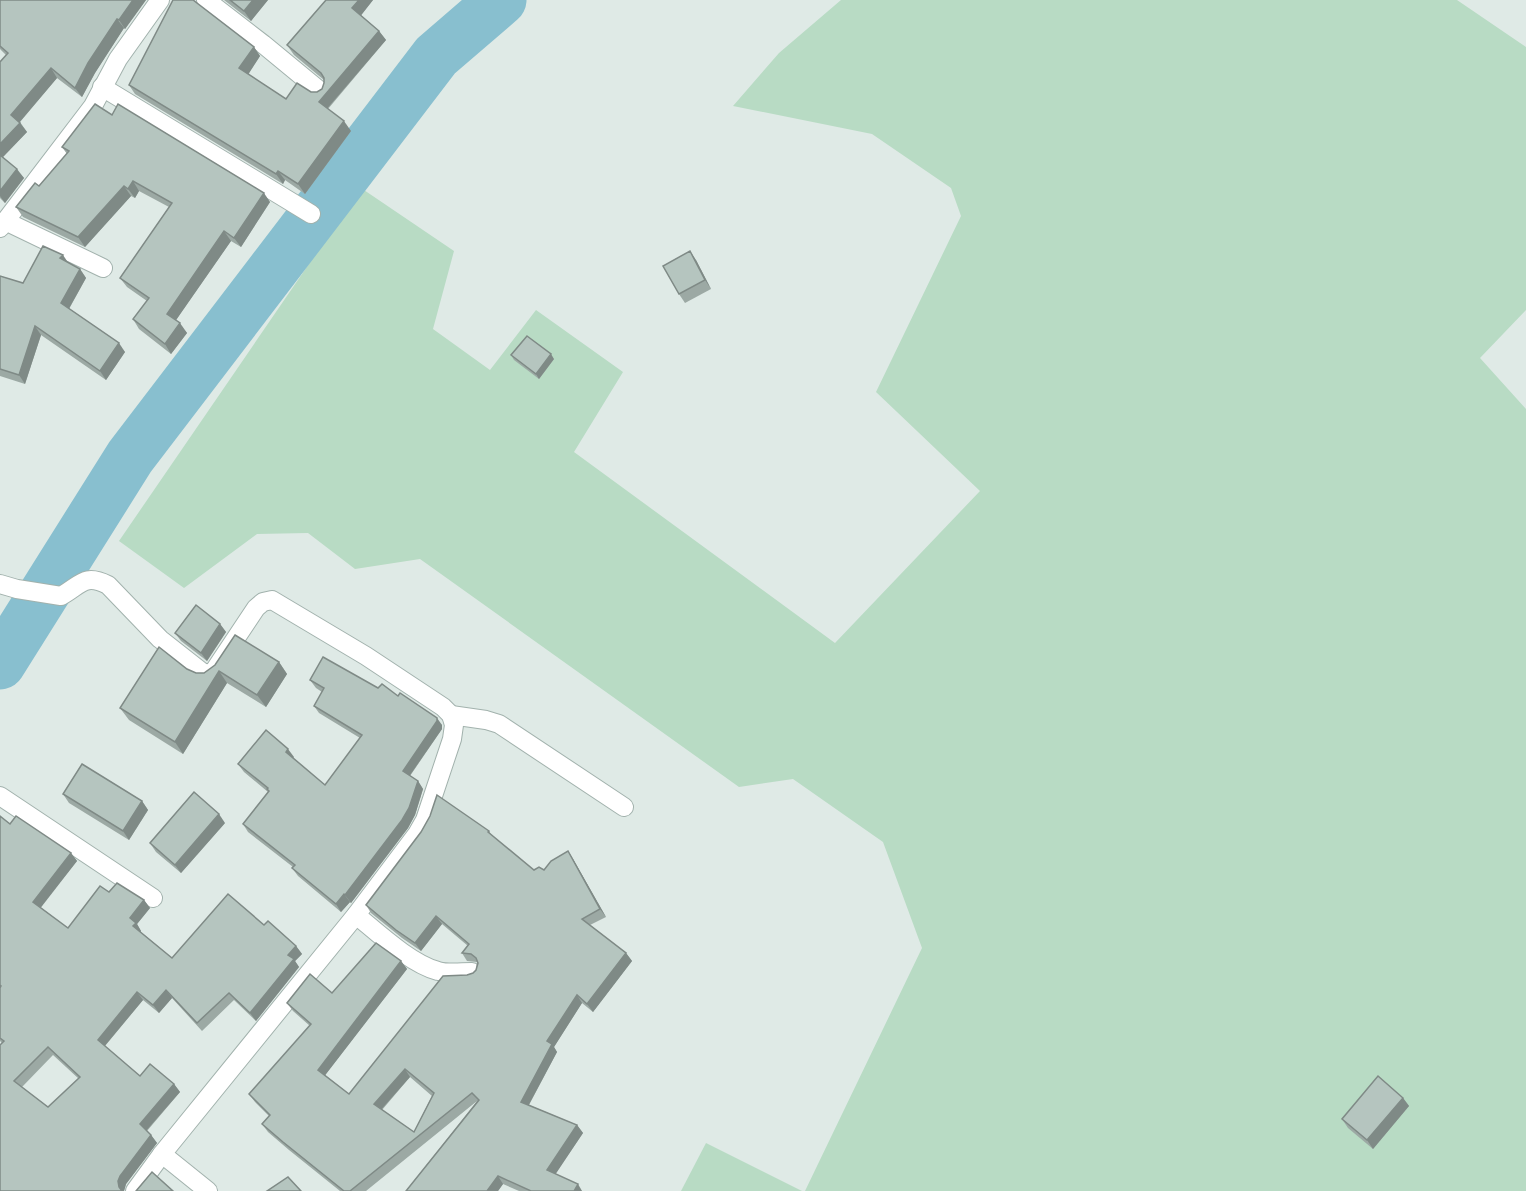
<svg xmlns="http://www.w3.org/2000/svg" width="1526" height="1191" font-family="Inter,sans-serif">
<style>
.green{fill:#b8dbc4}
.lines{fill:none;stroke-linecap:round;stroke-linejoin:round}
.river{stroke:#88bfcf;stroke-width:51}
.minor-casing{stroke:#a2b2ad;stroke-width:20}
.minor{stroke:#fff;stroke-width:18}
.wall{fill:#9ca9a4;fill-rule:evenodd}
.shaded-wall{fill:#7f8a86}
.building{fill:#b5c5bf;stroke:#7f8a86;stroke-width:1.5;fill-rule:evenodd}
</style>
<rect width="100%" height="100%" fill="#dfeae6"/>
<g class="green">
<path d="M841 0H1457L1526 47V310L1480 358 1526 409V1191H805L922 948 883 842 793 779 739 787 420 559 355 569 308 533 257 534 184 588 119 541 361 188 454 251 433 329 490 370 536 310 623 372 574 452 835 643 980 491 876 392 961 216 951 188 872 134 733 106 779 53Z"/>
<path d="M706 1143 802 1191H681Z"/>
</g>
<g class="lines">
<path class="river" d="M0 664 130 457 436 56 501 0"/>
<defs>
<g id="minor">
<path d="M206 0 263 44 320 91"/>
<path d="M102 87 311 214"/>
<path d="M5 221 103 268"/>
<path d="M0 228 93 106 118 59 160 0"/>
<path d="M0 584 17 589 61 596C81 585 84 573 108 585L160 639 202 672 208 674 214 671 256 608 263 602 272 600 366 656 443 707 451 715 454 725 452 739 425 820 417 834 356 915 162 1154 135 1191"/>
<path d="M451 715 486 720 499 724 624 807"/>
<path d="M0 796 153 898"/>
<path d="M356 915C378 933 411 964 438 971 448 974 461 972 472 972"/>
<path d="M162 1154 208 1191"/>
</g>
</defs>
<use href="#minor" class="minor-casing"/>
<use href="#minor" class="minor"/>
</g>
<g class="wall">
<path d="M0 0H146L125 29 124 28 95 73 82 97 57 78 20 122 27 132 3 157 24 178 5 203 0 198V62L6 55 0 49Z"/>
<path d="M195 0V2L254 47 260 56 248 74 286 99 311 92H317L322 89 324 83V80L294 55 287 45 326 0H373L361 15 379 31 386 40 328 109 351 131 305 194 285 180 283 184 135 94 129 85Z"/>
<path d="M224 0H268L251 21Z"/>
<path d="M112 115 270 202 241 247 231 241 176 320 187 333 171 354 139 329 133 319 147 301 127 287 120 278 169 207 139 191 135 198 131 196 85 247 23 217 16 207 39 186 67 154 62 147Z"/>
<path d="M696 260 711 289 685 303 679 294Z"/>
<path d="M68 262 80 269 86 278 69 309 125 352 106 380 41 335 25 384 0 376V276L23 283Z"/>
<path d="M511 355 554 359 539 379 514 360Z"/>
<path d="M220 624 226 632 207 661 181 641 175 633Z"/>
<path d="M279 662 287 674 266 707 227 683 183 754 129 720 120 708 187 669 196 673H204Z"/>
<path d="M310 680 378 688 398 696 442 725V729L410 776 418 781 423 789 415 815 408 828 351 903 350 902 341 912 298 876 292 868 293 867 248 832 243 824 268 792 244 772 238 764 294 757 293 758 325 785 360 738 319 713 314 706 322 692 316 688Z"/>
<path d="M63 794 142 801 148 810 129 840 69 803Z"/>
<path d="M0 816 10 824 71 853 77 861 40 907 68 928 109 892 144 900 150 908 137 924 141 931V932L172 958 264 925 296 946 302 954 295 961 299 967 256 1021 234 1000 202 1031 172 998 159 1013 143 1000 105 1046 140 1076 174 1084 180 1092 147 1131 151 1135 157 1143 126 1184 124 1191H0L2 1043 0 1041ZM53 1055 79 1079 48 1107 22 1087Z"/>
<path d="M225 823 181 873 156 852 150 843Z"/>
<path d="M489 831 492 836 534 870H544L568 851 573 859 606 917 590 925 626 953 632 961 593 1012 582 1003 554 1047 557 1052 529 1105 577 1125 583 1133 555 1174 582 1191H519L503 1184 498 1191H406L477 1101 366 1191H340L289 1150 268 1132 262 1124 269 1116 255 1102 249 1094 310 1026 293 1011 287 1003 332 993 401 961 407 969 325 1075 349 1094 467 975 473 973 476 970 477 962 467 961 462 953 468 946 442 924 421 951 402 938 371 913 366 905ZM410 1077 432 1096 414 1132 382 1110Z"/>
<path d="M1403 1098 1409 1106 1373 1149 1348 1128 1342 1119Z"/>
</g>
<g class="shaded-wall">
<path d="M133 0H146L125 29 119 20Z"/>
<path d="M253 0H268L251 21 244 11Z"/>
<path d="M359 0H373L359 18 352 8Z"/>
<path d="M117 19 124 28 95 73 82 97 75 88 88 63Z"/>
<path d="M379 31 386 40 325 111 319 102Z"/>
<path d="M254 47 260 56 246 78 239 68Z"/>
<path d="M51 68 57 78 18 124 11 115Z"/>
<path d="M344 121 351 131 305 194 298 184Z"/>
<path d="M20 123 27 132 1 159 0 158V144Z"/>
<path d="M17 169 24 178 5 203 0 196V191Z"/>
<path d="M278 171 285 180 283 184 276 174Z"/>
<path d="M133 181 139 191 135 198 128 189Z"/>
<path d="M124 186 131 196 85 247 78 237Z"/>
<path d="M264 193 270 202 241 247 234 238Z"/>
<path d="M224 231 231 241 174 323 167 314Z"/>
<path d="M690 251 696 260 711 289 705 280Z"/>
<path d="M63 255 69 264 60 258Z"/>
<path d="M80 269 86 278 67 312 61 303Z"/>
<path d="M180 323 187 333 171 354 165 344Z"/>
<path d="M35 326 41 335 25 384 19 375Z"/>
<path d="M119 343 125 352 106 380 100 371Z"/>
<path d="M551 354 554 359 539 379 536 374Z"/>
<path d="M220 624 226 632 207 661 201 653Z"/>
<path d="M279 662 287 674 266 707 257 695Z"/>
<path d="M219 671 227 683 183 754 175 742Z"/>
<path d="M437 718 442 725V729L408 778 403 771Z"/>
<path d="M288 749 294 757 292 759 286 752Z"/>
<path d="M418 781 423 789 415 815 408 828 351 903 345 895Z"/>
<path d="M142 801 148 810 129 840 123 831Z"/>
<path d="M219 814 225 823 181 873 175 865Z"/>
<path d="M568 851 573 859 606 917 600 909Z"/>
<path d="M71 853 77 861 39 910 33 902Z"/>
<path d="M344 894 350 902 341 912 336 904Z"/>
<path d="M144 900 150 908 137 924 141 931 139 934 133 926 130 918Z"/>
<path d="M436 916 442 924 421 951 415 943Z"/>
<path d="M296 946 302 954 295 961 299 967 256 1021 250 1013 288 955Z"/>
<path d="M626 953 632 961 593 1012 587 1004Z"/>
<path d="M401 961 407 969 323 1078 318 1070Z"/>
<path d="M166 990 172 998 159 1013 153 1005Z"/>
<path d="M137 992 143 1000 103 1048 98 1040Z"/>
<path d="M577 995 582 1003 554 1047 557 1052 526 1110 521 1102 547 1041Z"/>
<path d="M405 1069 410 1077 379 1112 374 1104Z"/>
<path d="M174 1084 180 1092 145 1132 140 1124Z"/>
<path d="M1403 1098 1409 1106 1373 1149 1367 1140Z"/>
<path d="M577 1125 583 1133 553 1178 547 1170Z"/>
<path d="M151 1135 157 1143 126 1184 124 1191H122L119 1187 118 1181 120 1176Z"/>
<path d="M498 1176 503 1184 498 1191H487Z"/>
<path d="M578 1184 582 1191H574Z"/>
</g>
<g class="building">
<path d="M0 0H133L119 20 117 19 88 63 75 88 51 68 11 115 20 123 0 144V62L8 53 0 46Z"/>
<path d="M173 0H193L254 47 239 68 286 99 297 83 311 92H317L322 89 324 83V78L321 73 287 45 326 0H359L352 8 379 31 319 102 344 121 298 184 278 171 276 174 129 85Z"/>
<path d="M230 0H253L244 11Z"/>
<path d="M95 104 112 115 118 104 264 193 234 238 224 231 167 314 180 323 165 344 133 319 149 298 120 278 172 203 133 181 128 189 124 186 78 237 16 207 35 183 39 186 69 151 62 147Z"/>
<path d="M0 155 17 169 0 191Z"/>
<path d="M43 246 63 255 60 258 80 269 61 303 119 343 100 371 35 326 19 375 0 369V276L23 283Z"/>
<path d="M690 251 705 280 679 294 663 266Z"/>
<path d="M527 336 551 354 536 374 511 355Z"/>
<path d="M196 605 220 624 201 653 175 633Z"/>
<path d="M235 635 279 662 257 695 219 671 175 742 120 708 159 647 187 669 196 673H204L215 665Z"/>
<path d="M323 657 378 688 382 684 398 696 400 693 437 718V721L403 771 418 781 409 808 402 820 345 895 344 894 336 904 292 868 295 865 243 824 269 791 267 789 268 788 238 764 266 730 288 749 286 752 325 785 362 735 314 706 324 688 310 680Z"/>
<path d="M82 764 142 801 123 831 63 794Z"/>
<path d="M194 792 219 814 175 865 150 843Z"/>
<path d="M437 795 489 831 488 832 534 870 539 867 544 870 551 861 568 851 600 909 582 919 626 953 587 1004 577 995 547 1041 552 1044 521 1102 577 1125 547 1170 578 1184 574 1191H531L498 1176 487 1191H406L479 1100 472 1093 350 1191H344L283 1142 262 1124 270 1115 249 1094 311 1024 287 1003 310 974 332 993 376 943 401 961 318 1070 349 1094 443 976 467 975 473 973 476 970 478 963 476 958 471 954 462 953 469 944 436 916 415 943 396 930 366 905 421 832 430 816ZM405 1069 434 1093 414 1132 374 1104Z"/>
<path d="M0 816 10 824 16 816 71 853 33 902 68 928 100 886 109 892 117 883 144 900 130 918 136 923 133 926 172 958 228 894 264 925 268 921 296 946 288 955 294 959 250 1013 229 993 197 1023 166 990 153 1005 137 992 98 1040 140 1076 150 1064 174 1084 140 1124 151 1135 120 1176 118 1181 119 1187 122 1191H0V1045L4 1041 0 1038V988L1 986 0 985ZM48 1047 80 1077 48 1107 14 1081Z"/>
<path d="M1378 1076 1403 1098 1367 1140 1342 1119Z"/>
<path d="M152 1172 173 1191H136Z"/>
<path d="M288 1177 301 1191H267Z"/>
</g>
</svg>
